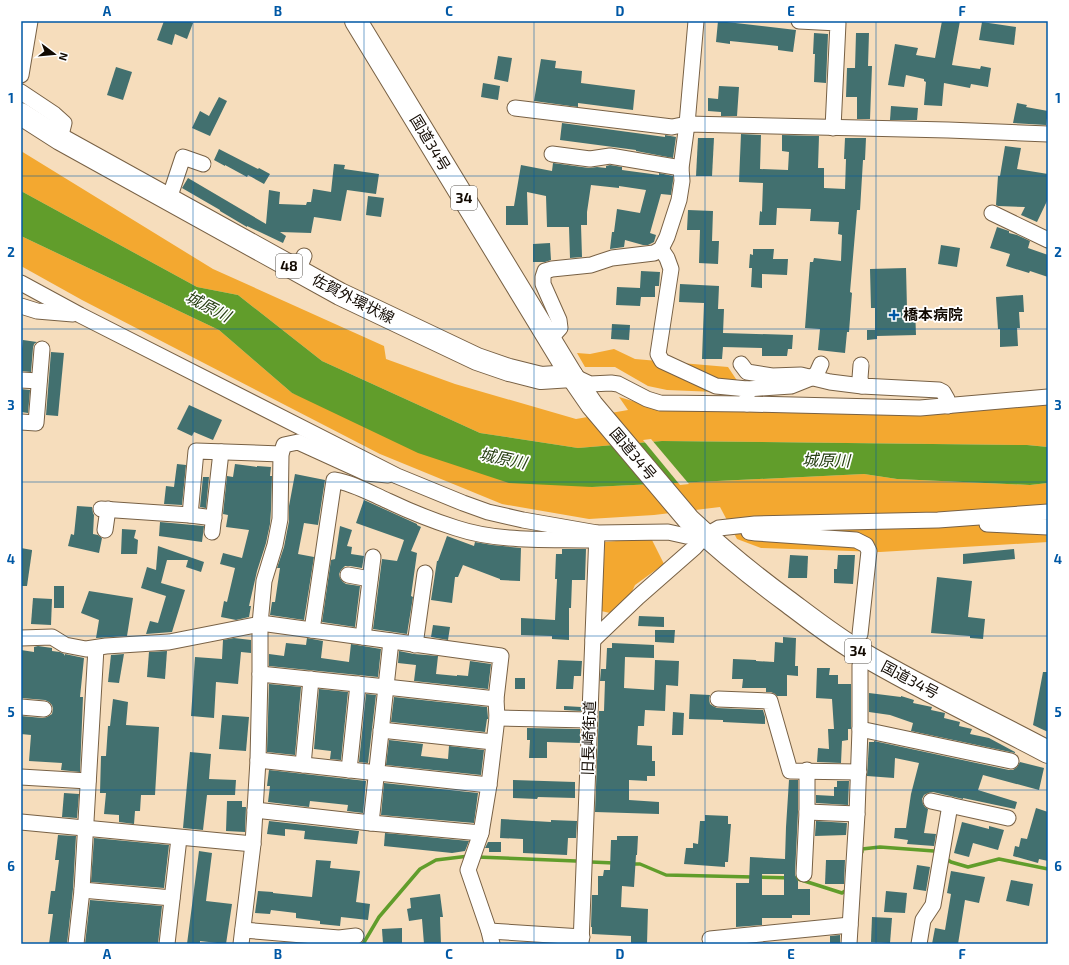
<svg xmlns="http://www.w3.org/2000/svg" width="1069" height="965" font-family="'Exo 2','Noto Sans JP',sans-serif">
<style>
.green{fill:#f3a830}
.water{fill:#619d2b}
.pier{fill:#f6ddbc}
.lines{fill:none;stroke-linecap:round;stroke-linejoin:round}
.stream{stroke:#619d2b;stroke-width:3.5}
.building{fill:#42706f;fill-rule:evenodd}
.minor-casing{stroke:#786145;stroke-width:17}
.primary-casing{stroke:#786145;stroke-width:24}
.trunk-casing{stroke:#786145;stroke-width:24}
.minor{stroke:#fff;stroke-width:15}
.primary{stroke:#fff;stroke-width:22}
.trunk{stroke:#fff;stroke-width:22}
.grid{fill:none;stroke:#0058a5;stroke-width:1;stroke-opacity:0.55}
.poi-dot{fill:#0058a5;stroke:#fff;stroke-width:1.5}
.labels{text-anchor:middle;stroke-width:3.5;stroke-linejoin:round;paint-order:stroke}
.shield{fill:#fff;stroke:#59544e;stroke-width:1}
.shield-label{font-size:14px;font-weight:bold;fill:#120a02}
.street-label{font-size:15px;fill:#120a02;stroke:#fff}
.poi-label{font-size:15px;font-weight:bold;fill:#120a02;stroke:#fff;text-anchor:start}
.water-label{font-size:16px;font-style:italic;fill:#263e12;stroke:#fff}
.neatline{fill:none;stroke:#0058a5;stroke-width:1.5}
.grid-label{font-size:13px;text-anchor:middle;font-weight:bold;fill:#0058a5}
</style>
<rect width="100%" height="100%" fill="#f6ddbc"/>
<g class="green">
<path d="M21 151 213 269 384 346 386 359 455 384 576 419 628 410 619 397 660 409 917 414 1048 405V447L1027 445 662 441 578 448 480 433 322 361 238 295 197 287 21 191Z"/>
<path d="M21 236 219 330 292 393 592 487 864 474 897 479 1030 485 1048 483V542L880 552 761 548 737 539 720 507 654 515 589 519 502 504 380 454 82 300 21 266Z"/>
<path d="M614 349 635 359 728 367 738 382 716 392 667 390 648 386 615 367H585L577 353 590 354Z"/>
<path d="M651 538 664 564 635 585 630 596 610 613 601 611 605 542Z"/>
</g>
<path class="water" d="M21 191 197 287 238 295 322 361 480 433 578 448 662 441 1027 445 1048 447V483L1030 485 897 479 864 474 592 487 509 483 418 453 292 393 219 330 21 236Z"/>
<path class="pier" d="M651 439 689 484 680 485 643 440Z"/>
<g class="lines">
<g class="stream">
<path d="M862 852V849L880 847 934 851 938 854"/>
<path d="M477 857 576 861"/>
<path d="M945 858 951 862 968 867 999 859 1048 869"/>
<path d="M591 862 614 863"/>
<path d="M633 864H640L666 875 795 878 842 893 848 889"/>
<path d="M363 944 379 917 420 869 436 860 469 856"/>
</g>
</g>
<g class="building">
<path d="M164 21H188L193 23 187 39 175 34 172 45 157 40Z"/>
<path d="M718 21 796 30 793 52 778 50V46L730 41V44L716 42Z"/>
<path d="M942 21H960L952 65 980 69 981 66 991 68 988 87 971 84 970 88 944 83 942 106 924 105 926 82 924 81V79L906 75 904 87 888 85 895 44 918 48 916 55 935 58Z"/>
<path d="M982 22 1016 27 1014 45 979 40Z"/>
<path d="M814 33 828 34 826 83 814 82 815 54H813Z"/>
<path d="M856 33H869L868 66H872L870 119H857V97H846L847 68H855Z"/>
<path d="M498 56 512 58 508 82 494 79Z"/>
<path d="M541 59 556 61 555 68 582 71 581 83 635 90 633 110 578 103V107L534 101Z"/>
<path d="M116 67 132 72 123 100 107 95Z"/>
<path d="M483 83 500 86 498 100 481 97Z"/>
<path d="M719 86 739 87 737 116H721V112L708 111V98L718 99Z"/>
<path d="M219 97 227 101 210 136 192 128 200 111 209 116Z"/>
<path d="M1017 103 1027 105 1026 107 1048 111 1046 125 1013 123Z"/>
<path d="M891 106 918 108 917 120H890Z"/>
<path d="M562 123 665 137V135L676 137 673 158 636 151V150L560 140Z"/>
<path d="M741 134 761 135 760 169 788 170 789 152 782 151V135L819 136 818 168H824V188L845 189 846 159H844L845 138H866L865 160H863L860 210H857L850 292 852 293 849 332H847L845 353 818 350 820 329 805 328 810 262H813L814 258 841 261 842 235 838 234 839 222 810 221 811 209 777 208 776 225H759L760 211 762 212 763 183 739 182Z"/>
<path d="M698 138H714L712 176H696Z"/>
<path d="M1005 146 1021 148 1017 169 1048 174 1047 201 1037 222 1021 215 1025 207 998 206 996 205 998 176H1000Z"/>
<path d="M219 149 258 169 259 168 270 174 264 184 248 175 247 177 225 165V166L214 160Z"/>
<path d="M553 163 589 168 597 167 606 168V166L610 165 622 167V170L659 175V173L673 176V181L671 195 661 194 650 233 656 235 654 242 648 245H643L625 240 624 247 610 249 612 232H614L617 209 640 213 646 190 619 186V188L591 185 587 212V225H581L582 257 570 258 569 227H547L546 196 527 192 528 225H506V206H514L521 165 552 171Z"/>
<path d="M334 164 345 165 344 169 379 174 376 194 347 190 341 221 314 217 311 233 280 232 286 236 283 243 247 226V227L220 211V210L182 188 188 178 266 224 269 190 280 192 279 204 306 205 307 202H311L313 189 331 192Z"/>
<path d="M368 196 384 198 381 217 366 215Z"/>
<path d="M688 210 713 211 712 241H719L718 264 699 263 700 230H687Z"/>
<path d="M997 227 1009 231V233L1017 235 1030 241 1028 248 1048 255V277L1030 271 1029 273 1006 266 1010 254 990 248Z"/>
<path d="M550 243 551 260 545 262H533V244Z"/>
<path d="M941 245 960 248 957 267 938 264Z"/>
<path d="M753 249H774L773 259H788L787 275 762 274V288L751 287 752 268H749L750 254 753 255Z"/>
<path d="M906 268 907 309 915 308 916 335 877 336V339L867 340V330H875V308H871L870 269Z"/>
<path d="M641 271 660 272 659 286H655V297H641L640 306 616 305 617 287 640 288Z"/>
<path d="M680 284 719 286 718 309H724L723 333 793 335 792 349H788L787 356H762V348L723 347 722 359H702L704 303 679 302Z"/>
<path d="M1023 295 1024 312H1019L1020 328H1017L1018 346 1000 347V329H998L996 297Z"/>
<path d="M612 324 630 325 629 340 611 339Z"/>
<path d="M23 340 37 342 34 344 33 348 31 372 21 371V358Z"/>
<path d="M51 352 64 353 58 416 46 415Z"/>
<path d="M21 389 30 390 28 413 21 412Z"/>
<path d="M189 405 222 420 213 440 194 432 192 436 177 429Z"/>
<path d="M177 464 186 465 182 505 164 504 166 486 174 487Z"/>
<path d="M235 464 257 467V466L271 467 270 476H272L271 510 270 524 266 543 257 571 249 606H251L249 617 236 620 221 617 224 601 227 602 235 568 220 564 223 553 242 558 249 530 226 527 228 515 223 514 227 476 233 477Z"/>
<path d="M295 474 325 480 318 525 304 523 298 554 314 557 304 620 270 615 272 602H275L280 568H277L284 547 289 521V506Z"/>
<path d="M203 477H209L206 508 200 507Z"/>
<path d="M364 500 417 524V525L421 527 411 551 417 553 411 596 413 597 407 634 373 629 382 559 397 561 404 540 356 523Z"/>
<path d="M77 506 92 507 93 513 94 515 93 534 98 535 102 538 99 553 68 546 71 534 74 535Z"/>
<path d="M160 522 204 526 202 542 159 536Z"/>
<path d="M340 526 352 530 347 546 352 547 351 554 364 556 362 568 350 566H345L341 570 339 574 340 578 343 582 346 584 360 586 355 627 322 622 331 560 335 559Z"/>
<path d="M122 529 136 530 134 538 138 540 137 554H121Z"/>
<path d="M447 536 474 546 475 542 492 545 521 548 520 581 500 580V579L463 565 458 577H455L452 603 431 600 437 561H438Z"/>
<path d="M158 546 204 562 201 572 186 567 188 560H167L161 583 185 590 172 632 146 634 150 621 158 623 166 596 141 588 147 567 156 570Z"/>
<path d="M21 548 32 550V551L27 586H21Z"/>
<path d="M562 549H586L585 580H572L571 608H569V640L552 639V636L521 635V618L555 620 557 579H555L556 554H562Z"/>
<path d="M1014 549 1015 559 963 564V554Z"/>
<path d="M790 555 808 556 807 578H788Z"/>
<path d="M838 555H855L853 584 834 583V569H837Z"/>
<path d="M937 577 972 581 968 617 985 619 983 639 970 638V636L931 633Z"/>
<rect x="54" y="586" width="10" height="22"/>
<path d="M89 591 133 598 127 636 96 638 99 620 81 613Z"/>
<path d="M33 598 52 599 51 625 31 624Z"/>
<path d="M639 616 664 617V627L638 626Z"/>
<path d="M433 625 450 627 448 640 431 637Z"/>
<path d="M655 630H675L674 643 655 642Z"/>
<path d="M783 637 796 638 795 666H798V676L787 675V696H777L775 694 771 692H766V688H742L743 679H732L733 659 756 660V661L774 662 775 642 783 643Z"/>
<path d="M234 638 251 640V653L241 652 238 684 216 682 214 718 191 716 195 657 222 659 223 640Z"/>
<path d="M307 638 323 641 321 658 349 662 351 644 381 649 378 677 269 666V654L284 656 286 643 306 645Z"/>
<path d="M612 643 654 645V658L625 657 624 688 654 690 655 660 679 661 678 686 666 685 665 711 645 710 644 726H638L637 745 652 746V761H655V776H647V781L629 780V800L659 802V814L595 812 599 711H604L605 681H600L601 669H606L607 648H612Z"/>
<path d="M38 646 52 648V651L60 652 64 654V656L65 654 84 658 80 697H83L80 772 61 770 62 763 29 761 31 735 21 734V716L43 718 47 717 52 714 53 709 52 705 49 702 45 700 21 698V650L34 652V647Z"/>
<path d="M167 651 165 679 147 677 149 652Z"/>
<path d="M399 651 414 654 438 656 436 674 457 676V675L468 676 470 661 491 664 488 689 414 681 416 665 398 663Z"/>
<path d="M124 654 119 683 108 682 111 655Z"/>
<path d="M558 660 582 661 581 676H574L573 689H556Z"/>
<path d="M817 668H830L829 675H838V684H851V729H848V740L842 741 841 763 817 762 818 748 829 749 828 729H834L832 699 816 698Z"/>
<path d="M1043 672H1048V732L1033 725Z"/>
<rect x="515" y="678" width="10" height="11"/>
<path d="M269 684 301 687 295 755 267 752Z"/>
<path d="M319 689 348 692 341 760 330 759 331 751 314 749Z"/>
<path d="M869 693 901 697V696L914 700 913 703 932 707 931 710 945 713 944 718 960 722 959 726 972 729 970 734 989 738 1015 752V753L911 731 913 723 890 715 869 712Z"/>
<path d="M366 694 376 695 368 763 359 762Z"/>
<path d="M690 694 710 695 709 699 710 704 713 706 717 708 763 710 765 717V724L723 722V720L689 719Z"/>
<path d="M394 697 487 707 488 718V719H487L485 732 391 722Z"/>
<path d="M113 699 128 702 126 725 159 727 155 795H141L140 811H135L134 824 119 822V815L104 814 106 793H100L101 756H106L108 726H110Z"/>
<path d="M564 706 581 707V711L564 710Z"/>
<path d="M673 712 684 713 683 735H672Z"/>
<path d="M222 715 249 717 246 751 219 749Z"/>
<path d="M527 728 580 729V743L547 742V758H529L530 740H527Z"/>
<path d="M389 740 423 744 421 756 448 759 449 746 484 750 481 775 386 765Z"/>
<path d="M874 741 1009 770H1013L1017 767 1020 762 1044 768 1039 790 983 775 978 790 1017 802 1015 809 963 798V799L933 792 928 793 924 795 922 799 923 804 925 807 928 809 924 833 936 834 934 846 907 844 908 840 894 838 895 828H906L911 794 919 763 895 758 894 778 867 776 869 742H874Z"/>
<path d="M190 752 211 754 209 779 236 780 235 795H207L203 830 183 828Z"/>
<path d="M269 770 366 781 363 813 347 811 348 805 310 801 309 807 268 802 270 786H267Z"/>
<path d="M513 780 575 782V798L538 797 537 799 513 798Z"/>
<path d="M789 780H798V812L795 874 796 878 798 881V889H810V915H792V918H762V925L736 927V883H749L750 857 785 859 786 827ZM762 874H784V895H762Z"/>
<path d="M837 781H849L848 805 816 803V795L834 796V787H837Z"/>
<path d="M384 783 478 793 474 823 381 815Z"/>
<path d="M64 793 79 794 77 818 62 817Z"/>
<path d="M227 801H242V807H246L245 832 226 831Z"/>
<path d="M1036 808 1048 812V861L1039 859 1038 863 1013 856 1015 846 1019 847 1021 838 1027 839Z"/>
<path d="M705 815 728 816V824H731L728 862H725V867L684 864 686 848H693V843L698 844 700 821H705Z"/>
<path d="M501 819 551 822V820L577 821 576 838H568L567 855 523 853V839L500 838Z"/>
<path d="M269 821 359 831 357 844 304 839 305 831 285 829V836L267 834Z"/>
<path d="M816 821 847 823 846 835 815 836Z"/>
<path d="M962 822 989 829V826L1004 830 998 850 973 843 969 857 954 853Z"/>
<path d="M385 833 469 841 465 851 452 853 384 846Z"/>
<path d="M58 835 76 836 73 889 67 944H49L53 914H48L51 891H55L59 860H55Z"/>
<path d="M617 836H638L637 855H636L634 887 622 886 621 907 648 909 647 944H631V936L592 934V927H591L592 895H598V876H603L604 870H610L611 840H617Z"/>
<path d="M94 838 169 845 164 888 91 882Z"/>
<path d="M488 842H501V852H489V848H485Z"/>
<path d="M199 851 212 853 206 901 232 904 226 944 200 941V944H187Z"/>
<path d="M316 860 331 861 330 868 360 871 356 902 370 904 368 920 341 917 340 926 320 924V921L296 918V913L271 910 270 914 255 913 258 891 273 892V893L312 897Z"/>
<path d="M826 860H845L844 884H825Z"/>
<path d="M917 865 930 867 926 891 913 889Z"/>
<path d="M951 871 985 877 979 903 965 900 958 944H932L935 928 945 930 951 894 947 893Z"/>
<path d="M1011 880 1033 884 1029 906 1006 901Z"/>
<path d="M886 891 907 893 905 913 884 912Z"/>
<path d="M440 894 443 917H440L441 944H424L422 919 409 921 407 909 411 908 410 898Z"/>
<path d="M90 900 162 906 158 944H85Z"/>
<path d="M872 917 892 918 890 943 871 942Z"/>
<path d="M402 928V943L383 944 382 929Z"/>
<path d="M840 935V944H830V936Z"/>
</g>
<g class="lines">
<defs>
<g id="minor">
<path d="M799 21 838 23 833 128"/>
<path d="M21 75 30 21"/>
<path d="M21 92 54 114 64 123 60 139"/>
<path d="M515 108 672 127 687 124 948 130 1048 134"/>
<path d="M552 154 590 159 610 156 681 168"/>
<path d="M169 199 183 157 203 164"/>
<path d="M992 213 1048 240"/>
<path d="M661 249 667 258 671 269 658 354 662 361 716 386 747 389V404"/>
<path d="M298 271 304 256"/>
<path d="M21 283 80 315 397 476 463 503 488 512 523 520 597 533 668 532 686 536H705L719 528 755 524 938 520 1048 512"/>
<path d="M21 306 37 311 73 314"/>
<path d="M550 339 560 328 559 320 543 284V277L545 271 552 269 591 265 612 258 654 253 661 249 667 237 679 200 682 181 681 168 687 124 696 21"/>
<path d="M741 364 747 372 772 376 801 375 830 382 862 386"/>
<path d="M861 365 860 378 862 386 939 390 943 392 947 399 948 406"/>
<path d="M573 376 590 384 611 383 618 384 647 399 660 403 747 404 920 408 1048 397"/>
<path d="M21 380 39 381"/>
<path d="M747 389 791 386 811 378 817 373 821 364"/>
<path d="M21 422 36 423 42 349"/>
<path d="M101 509 190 515 214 518"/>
<path d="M190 515 196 451 281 454"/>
<path d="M987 524 1048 527"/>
<path d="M105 530 108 509"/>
<path d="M212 532 221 452"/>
<path d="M749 532 756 533 856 540 866 545 869 551 860 634"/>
<path d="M348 575 370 579"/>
<path d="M312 630 334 480C353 483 370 493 388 501 409 511 434 521 456 528 498 542 545 539 589 540L594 536"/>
<path d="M363 637 373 557"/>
<path d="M21 638 52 637 65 645 86 649 106 646 169 642 260 624H268L501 656 496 699 497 718 489 785 481 833 468 870 489 931 492 944"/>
<path d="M593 640 638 597 695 547 705 536"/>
<path d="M415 645 425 573"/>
<path d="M260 674 386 687 496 699"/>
<path d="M718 699 770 701 790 771 859 772"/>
<path d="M21 707 44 709"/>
<path d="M497 718 589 720"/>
<path d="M860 729 1011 761"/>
<path d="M381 730 493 742"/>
<path d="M258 760 489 785"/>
<path d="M303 765 311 679"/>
<path d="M349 770 358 684"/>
<path d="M21 777 88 781"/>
<path d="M931 801 1008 818"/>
<path d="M255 810 371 823 391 641"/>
<path d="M807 812 857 814"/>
<path d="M21 822 253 844"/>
<path d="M371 823 481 833"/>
<path d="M804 874 807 812V770"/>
<path d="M82 890 172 898"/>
<path d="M243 930 339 938 356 936"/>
<path d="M489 931 582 937"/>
<path d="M710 939 850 925"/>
<path d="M76 944 82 890 96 648"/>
<path d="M167 944 179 838"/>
<path d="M241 944 253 844 258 760 260 674V624L264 581 275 545 280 519 281 454 284 445 298 442 366 473 388 475"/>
<path d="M581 944 597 533"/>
<path d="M849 944 857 814 860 729V665"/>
<path d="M919 944 923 920 933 905 950 805"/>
</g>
<path id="primary" d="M21 114 60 139 340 294 477 359 509 370 541 378 572 376"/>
<path id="trunk" d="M356 21 572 376 592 405 689 520C720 549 753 576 787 601 811 619 835 638 861 653 922 689 986 719 1048 752"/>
</defs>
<use href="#minor" class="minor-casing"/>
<use href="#primary" class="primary-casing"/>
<use href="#trunk" class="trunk-casing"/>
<use href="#minor" class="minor"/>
<use href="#primary" class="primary"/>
<use href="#trunk" class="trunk"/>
</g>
<path class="grid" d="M193 21V944M364 21V944M534 21V944M705 21V944M876 21V944M21 176H1048M21 329H1048M21 482H1048M21 636H1048M21 790H1048"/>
<path class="poi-dot" d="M892 309h4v4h4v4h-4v4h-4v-4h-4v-4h4z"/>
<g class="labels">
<g class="shield">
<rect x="451" y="186" width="26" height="24" rx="3"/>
<rect x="276" y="254" width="26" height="24" rx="3"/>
<rect x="845" y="639" width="26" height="24" rx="3"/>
</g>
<g class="shield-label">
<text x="464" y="203">34</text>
<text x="289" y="271">48</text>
<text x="858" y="656">34</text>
</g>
<g class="street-label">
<text transform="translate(430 143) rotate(59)" y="5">国道34号</text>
<text transform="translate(353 299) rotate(27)" y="5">佐賀外環状線</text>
<text transform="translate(633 454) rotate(50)" y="5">国道34号</text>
<text transform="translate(910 680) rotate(28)" y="5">国道34号</text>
<text transform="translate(589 738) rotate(-88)" y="5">旧長崎街道</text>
</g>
<g class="poi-label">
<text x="903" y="320">橋本病院</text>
</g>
<g class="water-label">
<text transform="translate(208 306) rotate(27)" y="6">城原川</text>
<text transform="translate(503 458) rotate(12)" y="6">城原川</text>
<text transform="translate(826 460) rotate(1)" y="6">城原川</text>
</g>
</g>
<rect width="1069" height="965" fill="none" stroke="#ffffff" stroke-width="44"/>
<g transform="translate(54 54) rotate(106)" stroke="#ffffff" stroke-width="3" paint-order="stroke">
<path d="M0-3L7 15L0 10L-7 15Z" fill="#120a02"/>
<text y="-6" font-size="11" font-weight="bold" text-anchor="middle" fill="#120a02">N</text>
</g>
<rect x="22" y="22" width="1025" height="921" class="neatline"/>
<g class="grid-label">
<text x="107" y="16">A</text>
<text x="278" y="16">B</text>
<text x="449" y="16">C</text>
<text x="620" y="16">D</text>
<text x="791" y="16">E</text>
<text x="962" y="16">F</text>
<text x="11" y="103">1</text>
<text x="1058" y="103">1</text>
<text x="11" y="257">2</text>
<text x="1058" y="257">2</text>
<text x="11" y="410">3</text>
<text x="1058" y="410">3</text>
<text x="11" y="564">4</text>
<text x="1058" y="564">4</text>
<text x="11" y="717">5</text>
<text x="1058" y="717">5</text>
<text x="11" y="871">6</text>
<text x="1058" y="871">6</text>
<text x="107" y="959">A</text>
<text x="278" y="959">B</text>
<text x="449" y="959">C</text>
<text x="620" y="959">D</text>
<text x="791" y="959">E</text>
<text x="962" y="959">F</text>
</g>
</svg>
